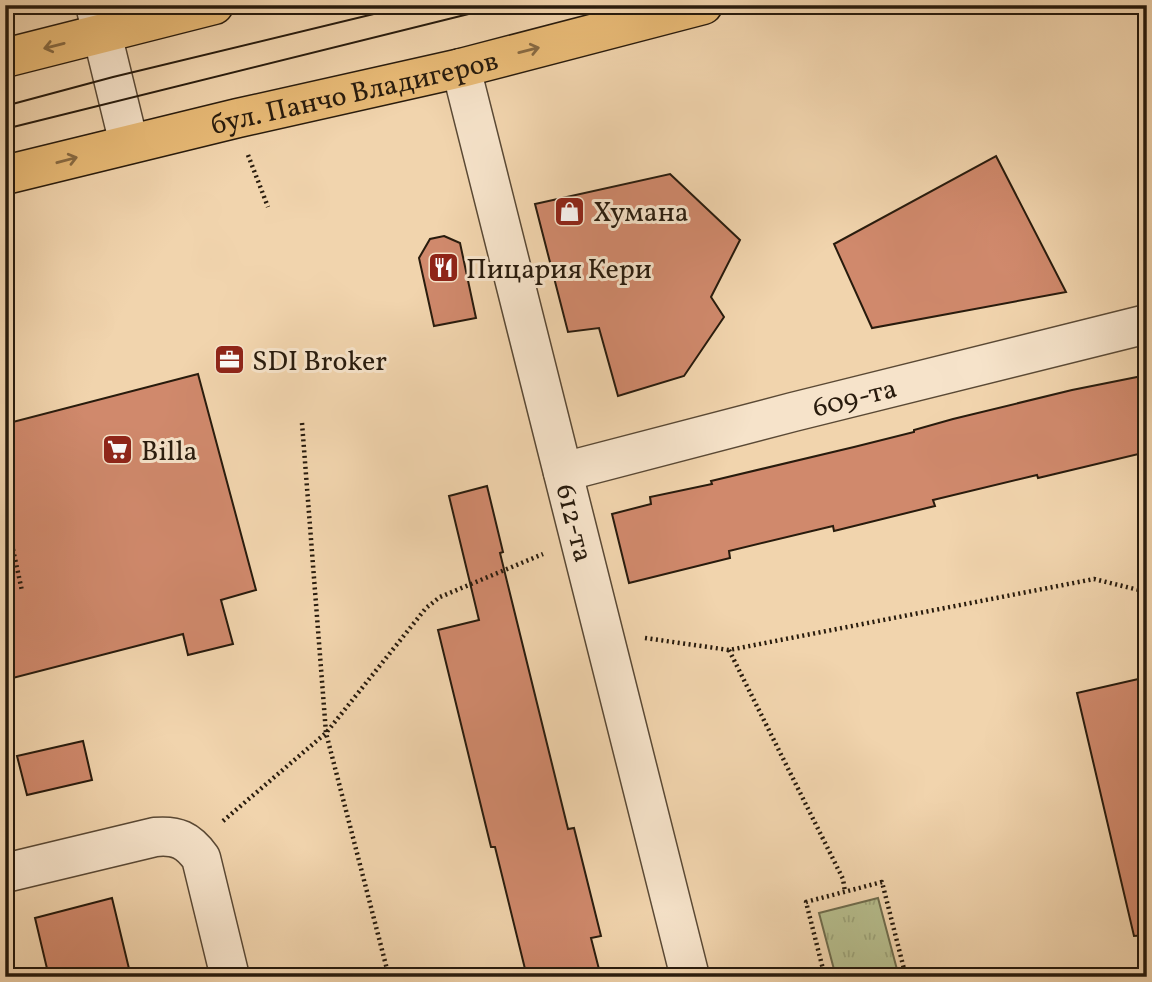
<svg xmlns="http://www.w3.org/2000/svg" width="1152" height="982" font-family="Vollkorn,serif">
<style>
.park{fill:url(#park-tufts);stroke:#6f6c4d;stroke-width:2}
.building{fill:#d0896c;stroke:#281b0d;stroke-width:2}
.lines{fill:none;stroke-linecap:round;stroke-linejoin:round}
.minor-casing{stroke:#5a4935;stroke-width:41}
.major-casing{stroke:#281b0d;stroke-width:41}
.path{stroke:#281b0d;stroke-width:4.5;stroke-dasharray:2 3.5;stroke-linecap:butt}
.minor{stroke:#f6e3ca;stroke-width:38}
.major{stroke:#e8ba76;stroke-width:38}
.tram{stroke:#281b0d;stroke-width:2}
.oneway{stroke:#886a42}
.labels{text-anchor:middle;stroke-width:6;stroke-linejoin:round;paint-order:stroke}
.street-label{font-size:28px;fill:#281b0d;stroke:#f6e3ca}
.poi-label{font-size:28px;fill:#281b0d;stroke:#f6e3ca;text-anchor:start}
</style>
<defs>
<pattern id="park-tufts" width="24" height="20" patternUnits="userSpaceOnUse" patternTransform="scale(1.75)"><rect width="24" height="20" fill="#b6bd8d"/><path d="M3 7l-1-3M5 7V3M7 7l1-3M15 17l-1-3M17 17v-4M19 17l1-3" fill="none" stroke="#9ca278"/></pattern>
</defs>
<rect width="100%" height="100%" fill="#f1d4ad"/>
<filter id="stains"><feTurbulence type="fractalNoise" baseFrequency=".00286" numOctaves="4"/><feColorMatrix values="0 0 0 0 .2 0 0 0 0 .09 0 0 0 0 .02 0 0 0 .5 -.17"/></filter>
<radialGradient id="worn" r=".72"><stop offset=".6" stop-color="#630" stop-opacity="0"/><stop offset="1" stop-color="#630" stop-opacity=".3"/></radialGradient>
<path class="park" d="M878 898 899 977H836L819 913Z"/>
<g class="building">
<path d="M996 156 1066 292 872 328 834 244Z"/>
<path d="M670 174 740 240 711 297 724 317 684 376 618 396 599 328 568 332 535 204Z"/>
<path d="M444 236 460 243 476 318 434 326 419 258 430 239Z"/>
<path d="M198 374 256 590 221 600 233 644 188 655 183 634 5 680V424Z"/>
<path d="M1147 375V452L1038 478 1037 475 933 500 935 506 834 531 833 526 729 551 730 558 629 583 612 514 651 504 650 497 712 484 711 481 854 447 914 432V430L953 419 1072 390Z"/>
<path d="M487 486 503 552 500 553 568 829 574 828 601 936 591 938 601 977H527L495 847H491L438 630 479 620 449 496Z"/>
<path d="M1147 677V935L1134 936 1077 693Z"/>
<path d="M83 741 92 780 27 795 17 756Z"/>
<path d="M112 898 131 977H49L35 918Z"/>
</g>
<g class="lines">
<defs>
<g id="minor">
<path d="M95 5 129 144"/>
<path id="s1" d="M461 68 690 977"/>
<path id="s2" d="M563 472 793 412 1147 324"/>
<path d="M5 873 155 837C177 835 188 840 201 858L230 977"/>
</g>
<g id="major">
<path d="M5 58 214 5"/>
<path id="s3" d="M5 175 238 118 461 68 703 5"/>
</g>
</defs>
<use href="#minor" class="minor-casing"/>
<use href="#major" class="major-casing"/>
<g class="path">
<path d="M248 155 268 207"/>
<path d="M302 423 326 733 389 977"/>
<path d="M6 517 22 591"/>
<path d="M645 638 729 650 1094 579 1147 592"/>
<path d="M729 650 843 879 845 892"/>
<path d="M223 821 326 733 426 608 440 597 543 554"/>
<path d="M825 977 806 902 882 882 906 977"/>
</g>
<use href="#minor" class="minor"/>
<use href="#major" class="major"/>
<g class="tram">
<path d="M5 106 113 77 411 5"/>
<path d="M5 129 505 5"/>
</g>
</g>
<defs><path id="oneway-shaft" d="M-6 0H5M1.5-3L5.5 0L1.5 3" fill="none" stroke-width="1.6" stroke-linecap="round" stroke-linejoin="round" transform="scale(1.75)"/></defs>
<g class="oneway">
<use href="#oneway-shaft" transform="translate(54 46) rotate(166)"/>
<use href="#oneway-shaft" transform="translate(529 50) rotate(-14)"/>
<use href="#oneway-shaft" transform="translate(67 160) rotate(-15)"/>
</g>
<defs>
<symbol id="shop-square" viewBox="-11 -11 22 22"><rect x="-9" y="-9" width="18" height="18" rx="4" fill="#8f2418" stroke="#f6e3ca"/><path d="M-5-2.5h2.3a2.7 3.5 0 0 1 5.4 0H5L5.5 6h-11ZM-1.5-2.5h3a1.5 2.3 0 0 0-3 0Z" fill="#fff"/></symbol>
<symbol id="restaurant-square" viewBox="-11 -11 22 22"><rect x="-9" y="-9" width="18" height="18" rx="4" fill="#8f2418" stroke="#f6e3ca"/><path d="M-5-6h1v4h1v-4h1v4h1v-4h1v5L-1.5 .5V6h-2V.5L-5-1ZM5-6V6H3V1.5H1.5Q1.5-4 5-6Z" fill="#fff"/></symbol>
<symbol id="office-square" viewBox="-11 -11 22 22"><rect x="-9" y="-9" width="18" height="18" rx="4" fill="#8f2418" stroke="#f6e3ca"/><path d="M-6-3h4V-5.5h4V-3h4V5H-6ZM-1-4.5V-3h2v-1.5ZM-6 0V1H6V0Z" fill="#fff"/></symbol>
<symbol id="supermarket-square" viewBox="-11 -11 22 22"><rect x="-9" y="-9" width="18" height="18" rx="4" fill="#8f2418" stroke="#f6e3ca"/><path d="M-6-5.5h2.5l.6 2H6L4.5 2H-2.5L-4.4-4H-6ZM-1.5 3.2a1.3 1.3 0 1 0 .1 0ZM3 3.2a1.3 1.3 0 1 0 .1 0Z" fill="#fff"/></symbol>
</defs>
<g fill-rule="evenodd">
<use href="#shop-square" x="552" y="194" width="35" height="35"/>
<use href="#restaurant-square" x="426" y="250" width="35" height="35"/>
<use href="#office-square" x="212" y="342" width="35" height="35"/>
<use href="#supermarket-square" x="100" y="432" width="35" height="35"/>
</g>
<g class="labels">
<g class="street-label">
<text dy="10" stroke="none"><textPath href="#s3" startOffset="359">бул. Панчо Владигеров</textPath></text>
<text dy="10" stroke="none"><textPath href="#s2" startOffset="301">609-та</textPath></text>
<text dy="10" stroke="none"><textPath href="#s1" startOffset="469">612-та</textPath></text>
</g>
<g class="poi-label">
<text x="593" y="221">Хумана</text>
<text x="466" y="278">Пицария Кери</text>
<text x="252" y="370">SDI Broker</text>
<text x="141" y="460">Billa</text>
</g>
</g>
<rect width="1152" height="982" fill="none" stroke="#f1d4ad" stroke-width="28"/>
<rect x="7" y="7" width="1138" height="968" fill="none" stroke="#281b0d" stroke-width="3.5"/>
<rect x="14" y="14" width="1124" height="954" fill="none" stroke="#281b0d" stroke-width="2"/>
<rect width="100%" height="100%" filter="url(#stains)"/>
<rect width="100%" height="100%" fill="url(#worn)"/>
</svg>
